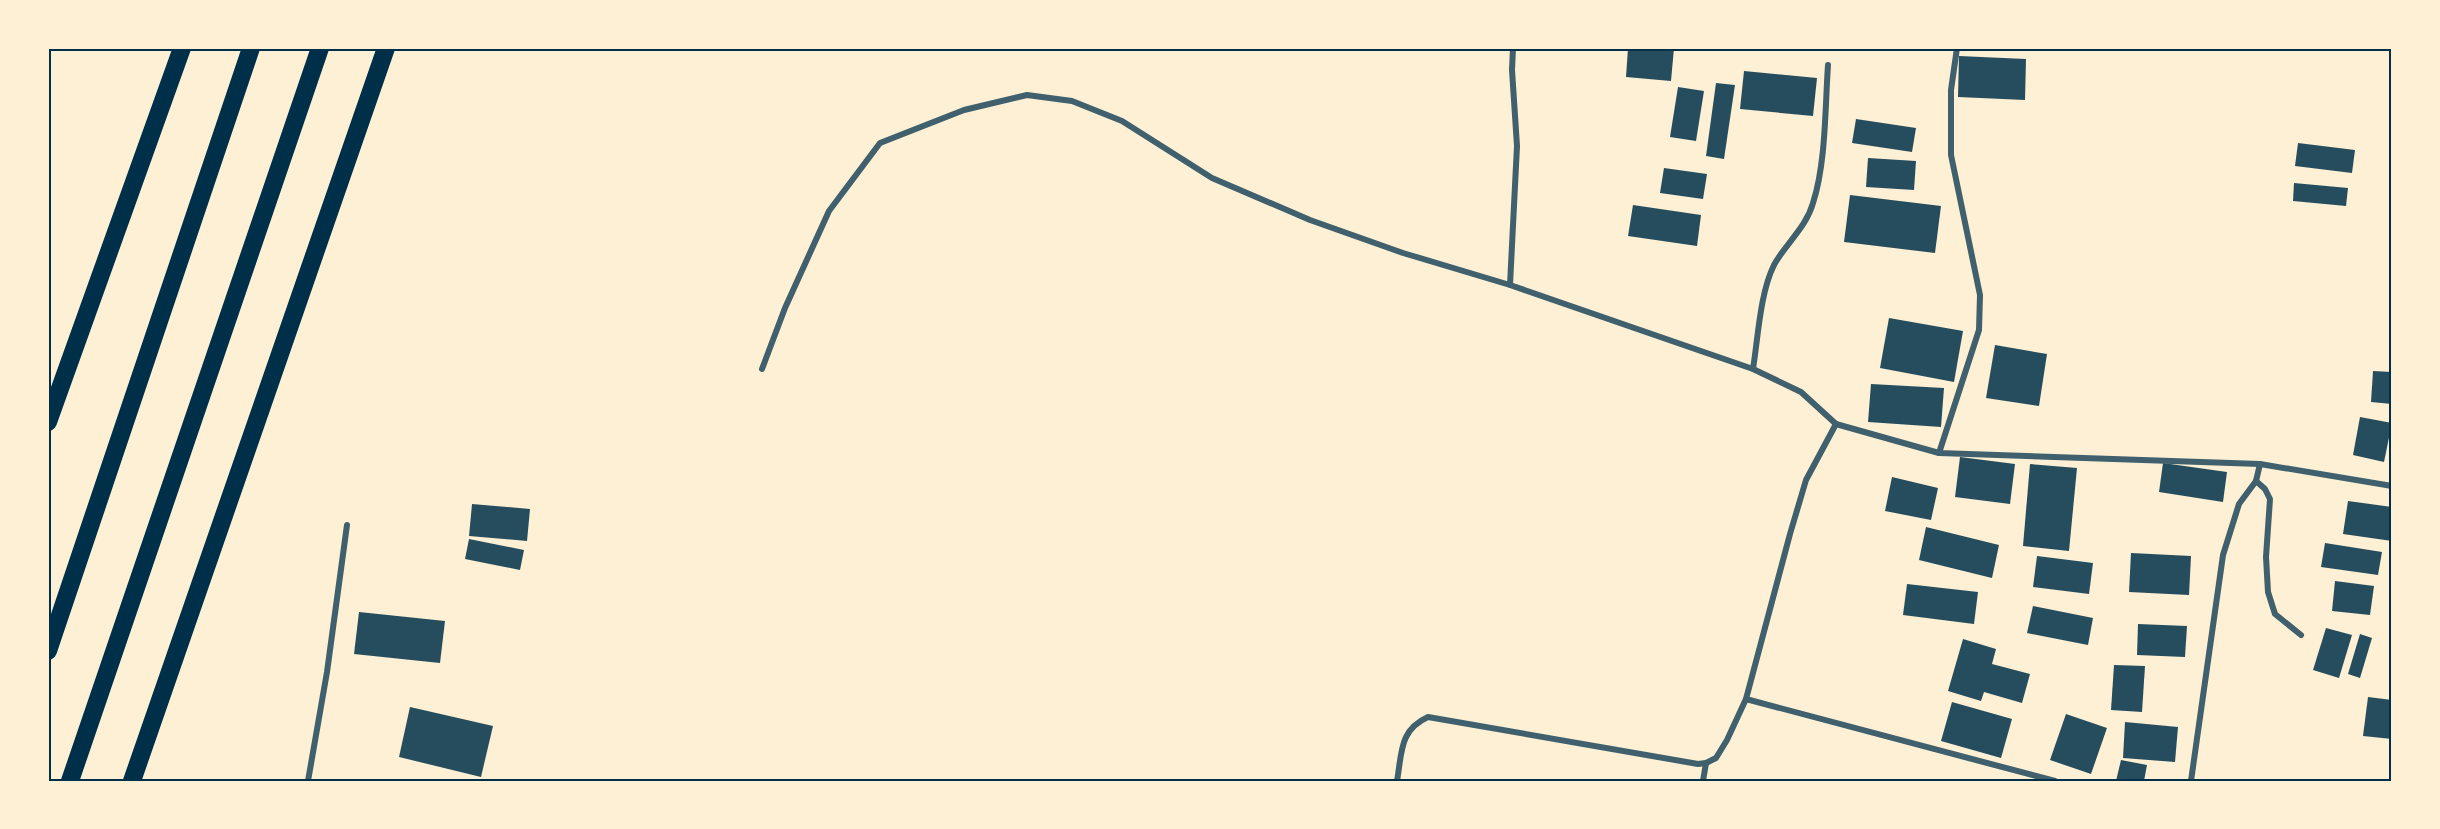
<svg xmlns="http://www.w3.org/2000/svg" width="2440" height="829" font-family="Cabin,sans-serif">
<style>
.building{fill:#264d5e}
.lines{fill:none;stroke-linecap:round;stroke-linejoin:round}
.minor{stroke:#3f606c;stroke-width:6}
.motorway{stroke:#003049;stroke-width:18}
.neatline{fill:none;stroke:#003049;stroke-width:2}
</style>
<rect width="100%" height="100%" fill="#fdf0d5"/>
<g class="building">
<path d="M1628 48H1674L1671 81 1626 77Z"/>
<path d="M1959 56 2026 59 2025 100 1958 97Z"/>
<path d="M1744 71 1817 78 1813 116 1740 109Z"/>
<path d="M1716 83 1735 85 1724 159 1706 156Z"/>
<path d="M1678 87 1704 91 1696 141 1670 137Z"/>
<path d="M1856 119 1916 128 1912 152 1852 143Z"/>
<path d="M2298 143 2355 150 2352 173 2295 166Z"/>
<path d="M1868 158 1916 161 1914 190 1866 187Z"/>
<path d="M1664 168 1707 174 1703 199 1660 193Z"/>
<path d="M2294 183 2348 188 2346 206 2293 201Z"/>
<path d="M1850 195 1941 206 1935 253 1844 242Z"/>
<path d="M1633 205 1701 215 1697 246 1628 236Z"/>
<path d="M1889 318 1963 331 1954 382 1880 368Z"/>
<path d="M1995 345 2047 354 2039 406 1986 398Z"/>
<path d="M2373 371 2392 372V404L2371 402Z"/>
<path d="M1871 384 1944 388 1941 427 1868 422Z"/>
<path d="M2360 417 2392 423 2384 462 2353 455Z"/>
<path d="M1960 457 2015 464 2010 504 1955 497Z"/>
<path d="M2163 463 2227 472 2223 502 2159 492Z"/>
<path d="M2030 464 2077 468 2069 551 2023 546Z"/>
<path d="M1892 477 1938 488 1931 520 1885 511Z"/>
<path d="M2348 501 2392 507V541L2343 534Z"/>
<path d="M472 504 530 509 527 541 469 536Z"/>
<path d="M1926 527 1999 545 1992 578 1919 560Z"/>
<path d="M469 539 524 550 520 570 465 559Z"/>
<path d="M2325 543 2382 552 2378 575 2321 567Z"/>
<path d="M2131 553 2191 556 2189 595 2129 592Z"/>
<path d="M2037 556 2093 563 2089 594 2033 587Z"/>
<path d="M2335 581 2374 586 2370 615 2332 611Z"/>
<path d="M1907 584 1978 592 1974 624 1903 615Z"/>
<path d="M2033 606 2093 618 2088 645 2027 633Z"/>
<path d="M359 612 445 621 440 663 354 654Z"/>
<path d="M2138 624 2187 626 2185 657 2137 655Z"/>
<path d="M2326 628 2352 635 2339 678 2313 670Z"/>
<path d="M2360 634 2372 638 2360 678 2348 674Z"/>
<path d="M1963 639 1996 649 1992 664 2030 674 2022 703 1984 692 1981 701 1948 691Z"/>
<path d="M2114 665 2145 666 2142 712 2111 710Z"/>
<path d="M2368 697 2392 700V739L2363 736Z"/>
<path d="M1952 702 2012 719 2001 758 1941 741Z"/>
<path d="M410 707 493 726 481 777 399 757Z"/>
<path d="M2066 714 2107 728 2091 774 2050 760Z"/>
<path d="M2125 722 2178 727 2175 762 2123 758Z"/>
<path d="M2121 760 2147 765 2144 781H2116Z"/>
</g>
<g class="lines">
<g class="minor">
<path d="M1513 48 1512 70 1517 146 1510 285 1753 369 1801 392 1836 424 1939 453 2260 464 2392 486"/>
<path d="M762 369 785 308 829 211 880 143 964 110 1027 95 1072 101 1122 121 1212 178 1310 220 1403 253 1510 285"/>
<path d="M1753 369C1758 338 1760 293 1774 265 1786 243 1806 228 1813 203 1826 163 1825 108 1828 65"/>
<path d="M1939 453 1979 330 1980 295 1951 155V90L1957 48"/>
<path d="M2256 481 2265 489 2270 499 2266 557 2268 592 2275 614 2301 635"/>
<path d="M1746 699 2055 781"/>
<path d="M308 781 327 672 347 525"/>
<path d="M1397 781C1402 753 1399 730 1428 717L1698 764 1706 763 1716 758 1727 740 1746 699 1790 534 1806 480 1836 424"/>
<path d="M1703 781 1706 763"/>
<path d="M2191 781 2223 555 2239 504 2256 481 2260 464"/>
</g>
<g class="motorway">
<path d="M48 422 182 48"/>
<path d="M48 651 251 48"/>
<path d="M70 781 320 48"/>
<path d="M132 781 386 48"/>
</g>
</g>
<rect width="2440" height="829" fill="none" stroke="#fdf0d5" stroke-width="99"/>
<rect x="50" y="50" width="2340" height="730" class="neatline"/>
</svg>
